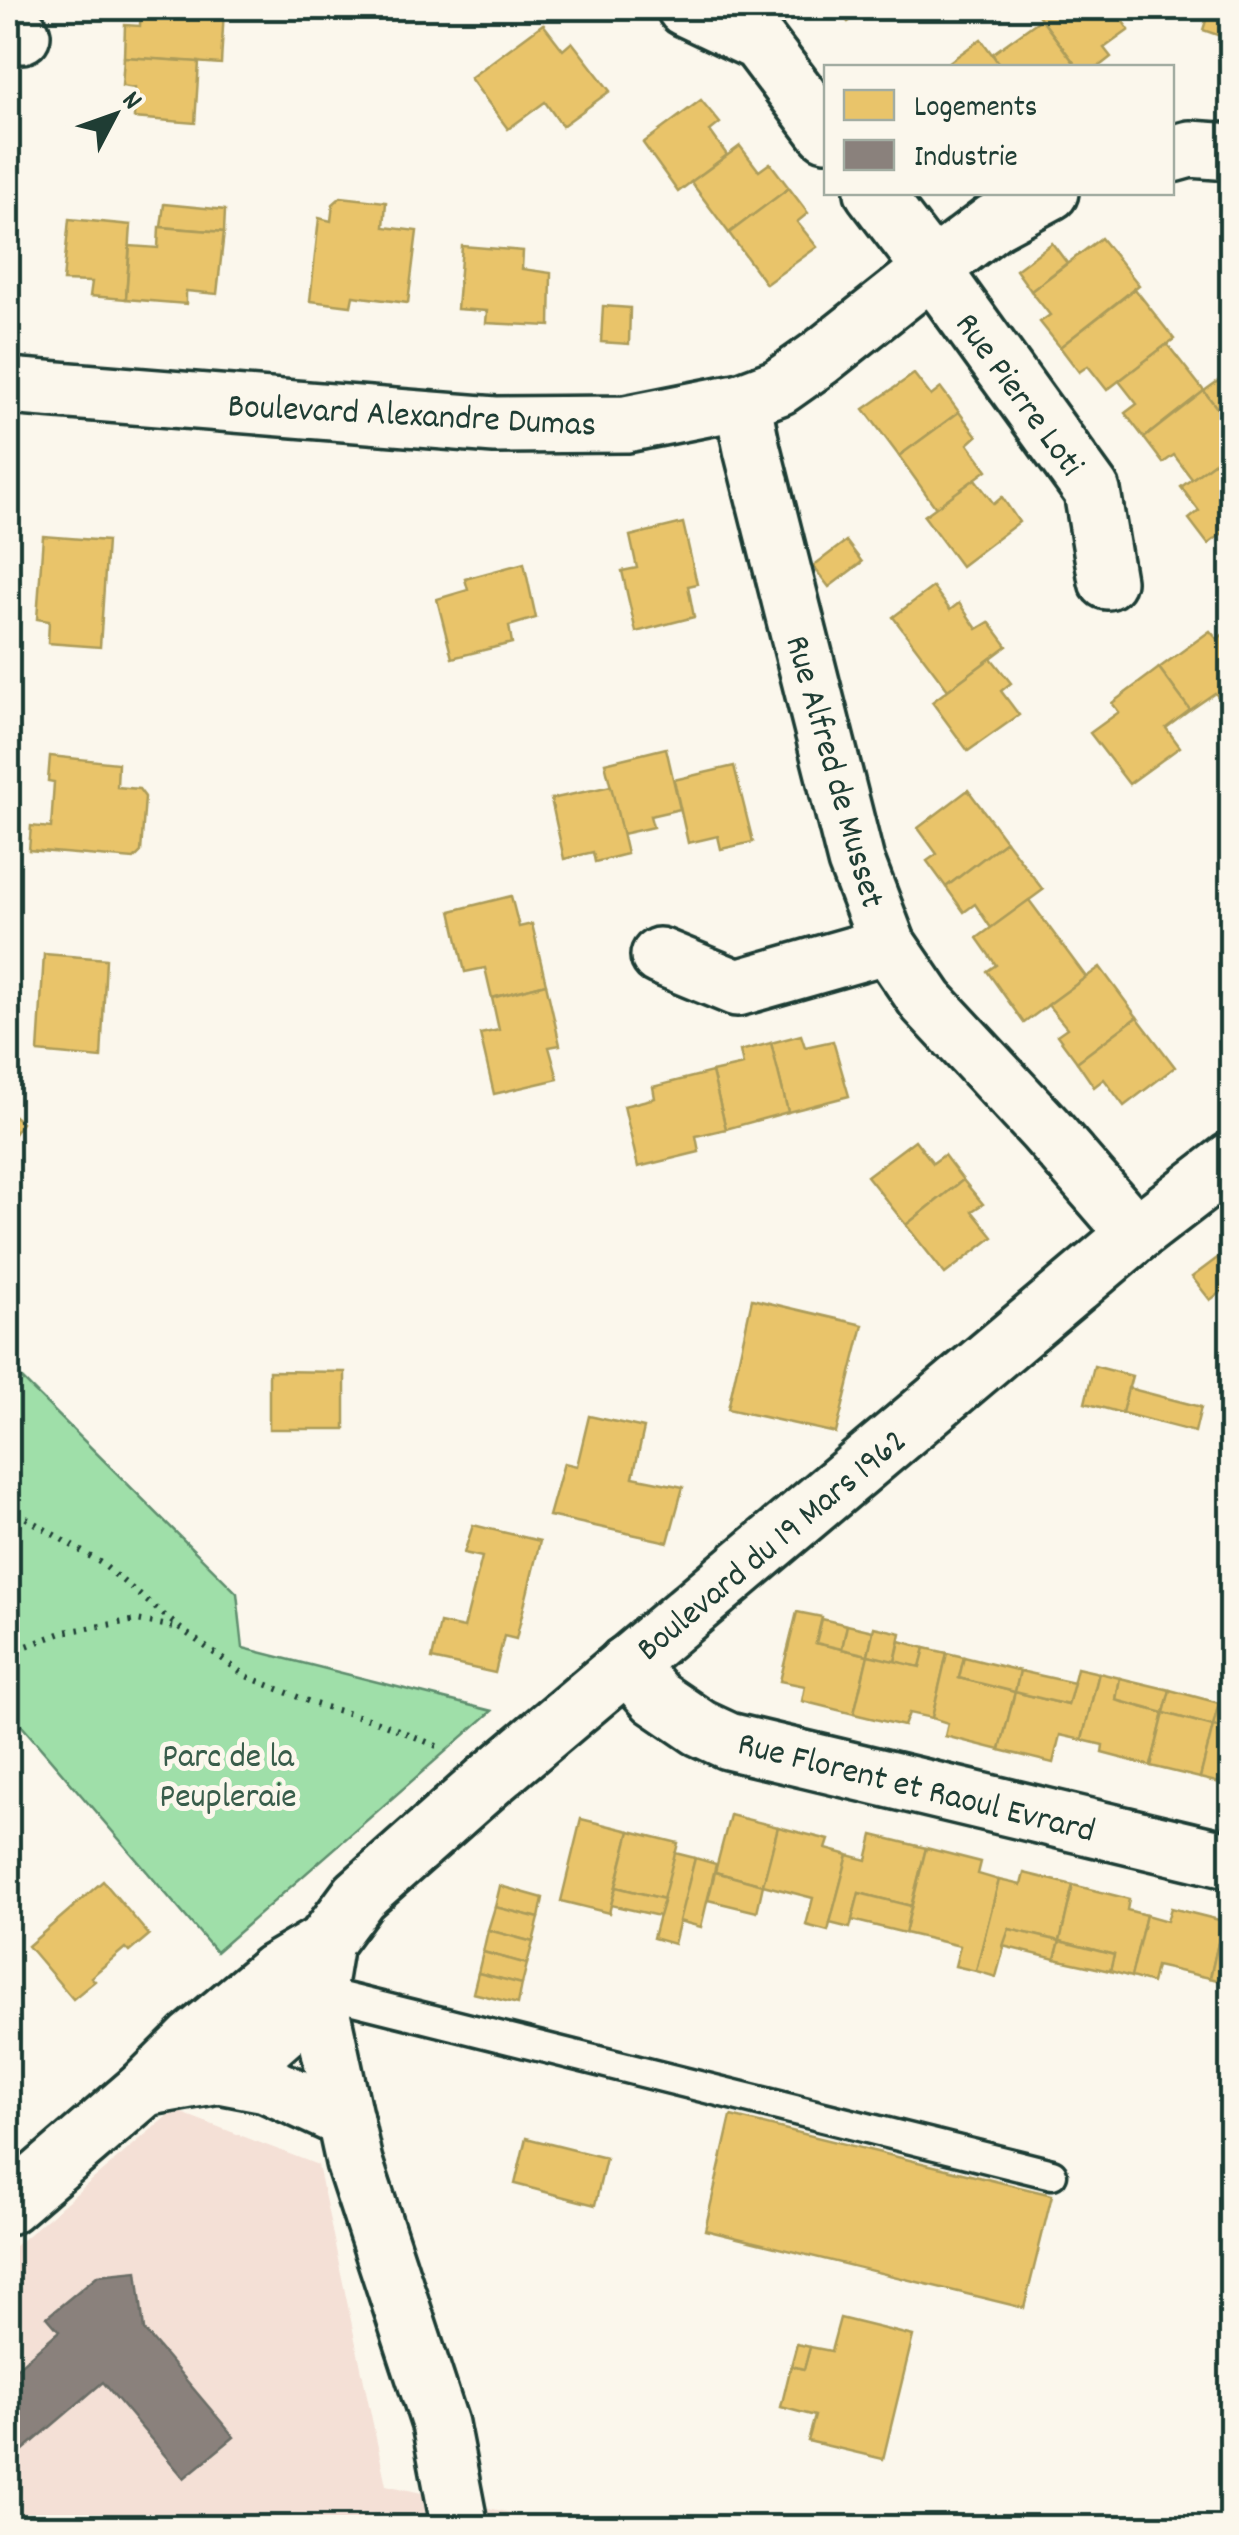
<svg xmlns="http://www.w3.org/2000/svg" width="1239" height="2535" font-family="Dekko,sans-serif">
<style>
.built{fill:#f4e0d6}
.green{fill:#9fdfa9;stroke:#5f8e6e;stroke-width:2.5}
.homes{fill:#e9c46a;stroke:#ac9c5a;stroke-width:2.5}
.industry{fill:#8a817c;stroke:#6a6d66;stroke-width:2.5}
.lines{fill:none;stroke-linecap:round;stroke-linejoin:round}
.lane-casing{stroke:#1f3d34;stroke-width:35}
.street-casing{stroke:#1f3d34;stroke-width:62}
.path{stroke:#1f3d34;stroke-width:6;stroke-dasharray:2.5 8;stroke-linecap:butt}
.lane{stroke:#fbf7ec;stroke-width:28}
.street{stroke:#fbf7ec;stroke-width:55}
.labels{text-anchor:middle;stroke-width:10;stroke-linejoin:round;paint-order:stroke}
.street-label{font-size:35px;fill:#1f3d34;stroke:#fbf7ec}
.park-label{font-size:35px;fill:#395d4b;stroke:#fbf7ec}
</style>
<rect width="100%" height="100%" fill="#fbf7ec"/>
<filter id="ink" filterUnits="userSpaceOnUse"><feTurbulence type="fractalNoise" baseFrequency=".01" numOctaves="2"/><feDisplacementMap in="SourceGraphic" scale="20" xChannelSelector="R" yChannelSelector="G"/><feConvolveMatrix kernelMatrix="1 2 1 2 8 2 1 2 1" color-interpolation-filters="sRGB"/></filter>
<g filter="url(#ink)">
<path class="built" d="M174 2110 318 2165 386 2485 573 2527H8V2252Z"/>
<path class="green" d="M8 1365 237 1593 243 1648 492 1711 216 1952 21 1725 8 1735Z"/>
<g class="homes">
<path d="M141 8H224L221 64 124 57 125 25 140 26Z"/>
<path d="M836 8H867L848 22Z"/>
<path d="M1033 8H1113L1129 30 1104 48 1111 57 1097 68H1078Z"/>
<path d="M1210 8H1232V40L1203 30Z"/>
<path d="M1041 19 1078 68H1002L992 54Z"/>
<path d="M543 24 563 50 572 42 610 91 562 126 545 102 508 129 470 78Z"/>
<path d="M981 39 1002 68H941Z"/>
<path d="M124 57 199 62 195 123 134 118 135 88 122 86Z"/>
<path d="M701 100 720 123 710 131 727 155 678 192 643 143Z"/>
<path d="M740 146 759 171 770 163 789 188 729 233 691 182Z"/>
<path d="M789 188 808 213 797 222 817 247 766 284 729 233Z"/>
<path d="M341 197 386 202 384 227 417 231 408 303 353 296 351 306 310 301 319 218 331 221 333 204Z"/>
<path d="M164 204 225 210 224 232 161 227Z"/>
<path d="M69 219 131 225 126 299 90 296 92 282 63 281Z"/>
<path d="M159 227 224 232 217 294 186 291V304L126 299 130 246 158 248Z"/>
<path d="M1101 238 1139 285 1060 347 1040 322 1050 315 1031 291Z"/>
<path d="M1052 243 1067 263 1031 291 1016 270Z"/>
<path d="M462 246 523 251 522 269 551 273 550 326 486 323 487 311 457 309Z"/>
<path d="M1135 289 1174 339 1107 390 1088 366 1079 372 1060 347Z"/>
<path d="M603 306 630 308 629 344 601 342Z"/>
<path d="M1167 344 1204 391 1144 438 1125 413 1137 404 1119 381Z"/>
<path d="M914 374 931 396 941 388 959 412 899 456 864 409Z"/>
<path d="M1225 376 1232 385V428L1204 391Z"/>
<path d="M1204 391 1232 428V450L1192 479 1174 455 1163 463 1144 438Z"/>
<path d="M959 412 977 436 968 444 987 470 936 508 899 456Z"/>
<path d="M1230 451 1232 453V526L1208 544 1189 519 1199 511 1181 487Z"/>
<path d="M975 479 994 504 1002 497 1019 522 961 566 924 516Z"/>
<path d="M683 523 697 584 688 586 694 617 636 632 622 571 637 568 630 536Z"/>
<path d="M43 536 107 541 100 647 48 643 49 621 37 619Z"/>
<path d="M846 541 862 562 829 587 813 566Z"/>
<path d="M524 563 536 618 509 626 512 643 452 658 437 599 468 590 465 579Z"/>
<path d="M933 587 950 610 959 603 977 629 989 622 1007 646 948 690 893 617Z"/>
<path d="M1232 628V707L1228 709 1215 693 1190 710 1159 668 1210 631 1217 639Z"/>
<path d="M991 658 1011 683 1001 691 1019 715 968 751 932 702Z"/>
<path d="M1159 668 1190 710 1166 728 1180 747 1129 784 1090 733 1119 712 1112 703Z"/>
<path d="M666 748 680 809 650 816 653 827 622 834 605 763Z"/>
<path d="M50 756 118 763 117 787 139 789 145 797 141 852 134 859 29 850 31 826 51 828 54 782 48 781Z"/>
<path d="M734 766 753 842 721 849 718 836 688 843 674 780Z"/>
<path d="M611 786 627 854 595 862 593 852 564 859 551 799Z"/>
<path d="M968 790 1006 841 946 887 927 861 937 854 918 828Z"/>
<path d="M1006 841 1043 890 991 928 975 904 964 912 946 887Z"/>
<path d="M511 896 519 927 532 924 546 984 492 998 485 968 465 972 451 911Z"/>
<path d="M1029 900 1086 977 1024 1023 987 971 996 965 977 938Z"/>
<path d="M1232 946V970L1220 955Z"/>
<path d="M44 954 106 959 101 1058 38 1052Z"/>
<path d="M1100 967 1137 1017 1077 1062 1057 1035 1067 1028 1048 1005Z"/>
<path d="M546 984 560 1045 549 1047 558 1079 494 1094 480 1034 499 1030 492 998Z"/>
<path d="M1137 1017 1175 1067 1124 1106 1104 1079 1094 1087 1077 1062Z"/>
<path d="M801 1035 805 1047 833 1041 849 1096 788 1112 771 1043Z"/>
<path d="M771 1043 788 1112 726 1129 712 1072 743 1065 740 1051Z"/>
<path d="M712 1072 726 1129 696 1136 699 1152 638 1167 624 1106 655 1098 653 1087Z"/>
<path d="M8 1111 22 1123 8 1142Z"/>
<path d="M915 1140 933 1163 944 1155 963 1180 906 1225 867 1176Z"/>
<path d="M963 1180 983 1204 972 1211 993 1237 945 1274 906 1225Z"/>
<path d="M1232 1247V1284L1210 1300 1192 1277Z"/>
<path d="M752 1299 863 1325 836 1433 728 1409Z"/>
<path d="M1094 1366 1132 1376 1122 1413 1085 1403Z"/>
<path d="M269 1371 345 1372V1429H269Z"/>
<path d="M1128 1388 1201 1407 1195 1432 1122 1413Z"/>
<path d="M589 1416 644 1428 633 1477 683 1487 668 1542 549 1516 564 1463 577 1466Z"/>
<path d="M473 1525 540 1541 516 1639 504 1636 495 1673 432 1659 440 1623 464 1628 482 1557 464 1553Z"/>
<path d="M797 1612 822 1617 816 1643 868 1655 854 1714 802 1701 805 1686 780 1681Z"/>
<path d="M822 1619 847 1625 842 1649 816 1643Z"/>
<path d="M847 1625 873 1631 868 1655 842 1649Z"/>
<path d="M874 1627 901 1633 895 1662 868 1655Z"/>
<path d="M900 1641 925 1648 920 1667 895 1662Z"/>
<path d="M925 1648 947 1653 932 1718 909 1713 904 1726 854 1714 868 1655 920 1667Z"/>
<path d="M947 1653 964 1657 959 1678 1015 1692 1000 1750 945 1736 948 1723 932 1718Z"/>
<path d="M964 1657 1020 1671 1015 1692 959 1678Z"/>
<path d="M1077 1668 1099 1673 1082 1740 1060 1735 1053 1763 1000 1750 1015 1692 1068 1705Z"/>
<path d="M1020 1671 1074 1683 1068 1705 1015 1692Z"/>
<path d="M1099 1673 1120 1678 1116 1700 1164 1713 1151 1766 1102 1753 1103 1745 1082 1740Z"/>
<path d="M1120 1678 1170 1690 1164 1713 1116 1700Z"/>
<path d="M1170 1690 1219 1703 1213 1726 1164 1713Z"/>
<path d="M1219 1703 1232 1706V1730L1213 1726Z"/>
<path d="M1164 1713 1213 1726 1200 1778 1151 1766Z"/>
<path d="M1213 1726 1232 1730V1786L1200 1778Z"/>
<path d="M730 1815 778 1827 763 1885 715 1872Z"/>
<path d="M581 1819 630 1831 609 1913 561 1901Z"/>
<path d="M778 1827 829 1840 826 1849 848 1855 828 1931 806 1925 813 1898 763 1885Z"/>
<path d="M630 1831 678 1843 664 1899 616 1887Z"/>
<path d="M873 1835 926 1848 911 1906 859 1893 850 1928 830 1923 848 1855 867 1860Z"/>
<path d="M926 1848 981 1862 978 1874 999 1880 976 1971 955 1966 960 1946 905 1933Z"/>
<path d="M675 1853 695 1858 674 1944 653 1938Z"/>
<path d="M695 1858 716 1864 701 1927 679 1921Z"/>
<path d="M715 1872 763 1885 757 1912 708 1900Z"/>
<path d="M1024 1873 1073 1885 1060 1941 1009 1929 996 1977 976 1971 999 1880 1021 1885Z"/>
<path d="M103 1881 149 1935 129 1952 125 1948 91 1977 95 1981 73 1999 28 1946Z"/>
<path d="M1073 1885 1129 1899 1127 1910 1146 1915 1131 1977 1110 1971 1114 1955 1060 1941Z"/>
<path d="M500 1886 543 1898 539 1918 495 1907Z"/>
<path d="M616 1887 664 1899 659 1916 611 1905Z"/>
<path d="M859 1893 911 1906 905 1933 852 1920Z"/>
<path d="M495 1907 539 1918 533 1942 488 1930Z"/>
<path d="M1171 1908 1223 1921 1210 1978 1156 1966 1152 1983 1131 1977 1146 1915 1167 1921Z"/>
<path d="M1223 1921 1232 1923V1984L1210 1978Z"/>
<path d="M1009 1929 1060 1941 1055 1959 1003 1946Z"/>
<path d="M488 1930 533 1942 527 1964 483 1952Z"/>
<path d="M1060 1941 1114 1955 1110 1971 1055 1959Z"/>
<path d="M483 1952 527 1964 522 1984 478 1973Z"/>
<path d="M478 1973 522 1984 518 2004 473 1993Z"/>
<path d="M731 2116 1052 2195 1024 2308 705 2230Z"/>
<path d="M526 2138 606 2158 595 2205 515 2184Z"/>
<path d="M840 2318 913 2336 883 2459 808 2441 815 2416 781 2407 791 2366 804 2369 810 2347 831 2351Z"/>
<path d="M797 2344 810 2347 804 2369 791 2366Z"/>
</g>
<path class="industry" d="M137 2271 144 2330 234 2437 184 2478 103 2382 8 2463V2375L59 2331 47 2317 98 2275Z"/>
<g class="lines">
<defs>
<path id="lane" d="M317 1991 1052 2174"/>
<g id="street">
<path d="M685 8 759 43 826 132"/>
<path d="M8 25 22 35"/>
<path d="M1172 154 1190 149 1232 152"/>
<path d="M873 192 932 269 1092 491 1107 581"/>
<path d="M8 386 495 425 626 424 742 401 779 387 820 358 932 269 994 222 1050 192"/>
<path d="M742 401 752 449 856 861 888 945 927 1002 1045 1129 1136 1234"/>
<path d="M659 956 737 988 888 945"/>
<path d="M626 1664 656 1698 700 1728 728 1741 1232 1861"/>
<path d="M325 1942 317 1991 354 2162 440 2424 460 2528"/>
<path d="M219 2075 269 2042 293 2021 317 1991"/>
<path d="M145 2088 219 2075 266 2084 345 2120"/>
<path d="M8 2206 145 2088 194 2039 274 1972 325 1942 359 1896 491 1779 1136 1234 1232 1160"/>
</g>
</defs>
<use href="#lane" class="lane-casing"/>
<use href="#street" class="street-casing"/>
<g class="path">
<path d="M8 1507 101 1563 181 1629 246 1676 315 1704 382 1723 444 1749"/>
<path d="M8 1653 64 1632 137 1620 180 1628"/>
</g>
<use href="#lane" class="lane"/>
<use href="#street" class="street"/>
</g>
</g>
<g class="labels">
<g class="street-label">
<text transform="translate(1021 393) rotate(54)" y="12">Rue Pierre Loti</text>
<text transform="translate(412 413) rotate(3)" y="12">Boulevard Alexandre Dumas</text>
<text transform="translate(837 771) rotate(74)" y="12">Rue Alfred de Musset</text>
<text transform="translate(770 1543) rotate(-40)" y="12">Boulevard du 19 Mars 1962</text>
<text transform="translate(917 1785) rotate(14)" y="12">Rue Florent et Raoul Evrard</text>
</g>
<g class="park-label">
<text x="228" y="1766">Parc de la<tspan x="228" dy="40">Peupleraie</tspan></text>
</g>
</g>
<rect width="1239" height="2535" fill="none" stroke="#fbf7ec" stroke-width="40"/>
<rect x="20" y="20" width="1199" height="2495" fill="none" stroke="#1f3d34" stroke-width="4" filter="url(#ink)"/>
<rect x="824" y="65" width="350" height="130" fill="#fbf7ec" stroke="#a3ada2" stroke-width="2.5"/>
<rect x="844" y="90" width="50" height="30" fill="#e9c46a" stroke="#a3ada2" stroke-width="2.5"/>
<text x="914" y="115" font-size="30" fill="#1f3d34">Logements</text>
<rect x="844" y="140" width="50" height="30" fill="#8a817c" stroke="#a3ada2" stroke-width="2.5"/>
<text x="914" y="165" font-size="30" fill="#1f3d34">Industrie</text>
<g transform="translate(115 115) rotate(49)" stroke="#fbf7ec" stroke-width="8" paint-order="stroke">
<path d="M0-8L18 38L0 25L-18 38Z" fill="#1f3d34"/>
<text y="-15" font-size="28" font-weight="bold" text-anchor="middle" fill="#1f3d34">N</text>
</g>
</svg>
